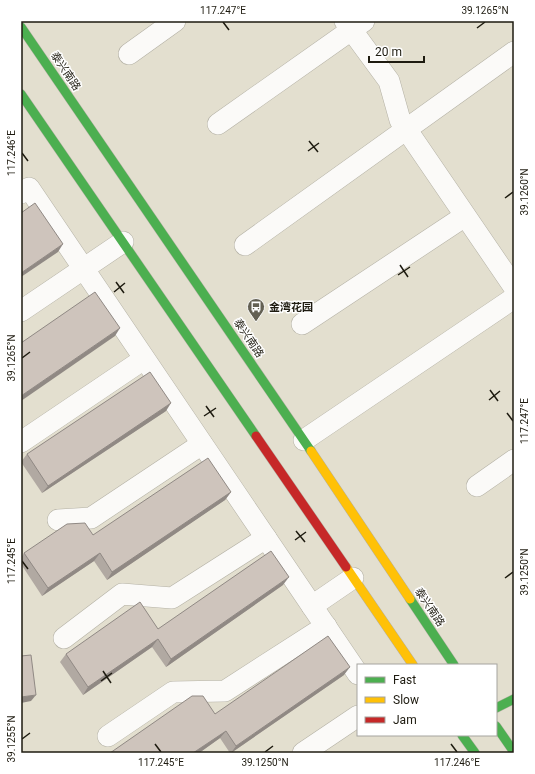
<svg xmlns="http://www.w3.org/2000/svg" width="535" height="774" font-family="Roboto,'Noto Sans SC',sans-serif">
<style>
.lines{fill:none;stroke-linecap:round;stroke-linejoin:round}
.street-casing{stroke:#b4b1a5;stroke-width:22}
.fast-casing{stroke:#b4b1a5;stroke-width:10}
.slow-casing{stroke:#b4b1a5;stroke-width:10}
.jam-casing{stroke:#b4b1a5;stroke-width:10}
.street{stroke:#fbfaf8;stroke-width:21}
.fast{stroke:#4caf50;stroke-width:9}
.slow{stroke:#ffc107;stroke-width:9}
.jam{stroke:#c62828;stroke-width:9}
.wall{fill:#b1a9a2}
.shaded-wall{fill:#908984}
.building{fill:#cec4bc;stroke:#908984}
.ticks{fill:none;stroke:#1e1b10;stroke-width:1.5}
.labels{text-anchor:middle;stroke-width:3;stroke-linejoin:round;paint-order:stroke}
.street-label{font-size:11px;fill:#1e1b10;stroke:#fff}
.poi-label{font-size:11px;font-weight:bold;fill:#1e1b10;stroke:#fff;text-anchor:start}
.neatline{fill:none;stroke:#1e1b10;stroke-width:1.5}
.ticks-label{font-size:10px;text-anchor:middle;fill:#1e1b10}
</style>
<rect width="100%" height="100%" fill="#e3dfcf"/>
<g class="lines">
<defs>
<g id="street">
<path d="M345 21 389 81 400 120 514 287"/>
<path d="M129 54 175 21"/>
<path d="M218 124 364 21"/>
<path d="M21 193 29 188 358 674"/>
<path d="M245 245 514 52"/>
<path d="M21 311 123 242"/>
<path d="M302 324 465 216"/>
<path d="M304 440 514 298"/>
<path d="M21 442 144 359"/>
<path d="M477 486 514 460"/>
<path d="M58 520 91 518 202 444"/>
<path d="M312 606 353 578"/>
<path d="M64 638 122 594 172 598 266 538"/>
<path d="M108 736 173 692 225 691 326 626"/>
<path d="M303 753 358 716"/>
</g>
<g id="fast">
<path d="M21 27 311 451"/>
<path d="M21 94 256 436"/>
<path d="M410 599 454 665"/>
<path d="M496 708 514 699"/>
<path d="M496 726 514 752"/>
<path d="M462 735 475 753"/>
</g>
<g id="slow">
<path d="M311 451 410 599"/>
<path d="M346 567 413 665"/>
</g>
<path id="jam" d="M256 436 346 567"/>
</defs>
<use href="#street" class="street-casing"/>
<use href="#fast" class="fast-casing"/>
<use href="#slow" class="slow-casing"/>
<use href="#jam" class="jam-casing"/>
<use href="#street" class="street"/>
<use href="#fast" class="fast"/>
<use href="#slow" class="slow"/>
<use href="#jam" class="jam"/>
</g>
<g class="wall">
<path d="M166 411 42 493 21 462 27 454Z"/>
<path d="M231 492 225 500 107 580 94 561 42 596 21 564V558L24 553 93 535Z"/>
<path d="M283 585 166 667 152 647 83 695 60 662 66 654 158 629Z"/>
<path d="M344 675 231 753H230L220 738 199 753H110L215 714Z"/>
</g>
<g class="shaded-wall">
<path d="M63 244 58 252 21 277V273Z"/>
<path d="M120 328 115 336 21 401V396Z"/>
<path d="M171 403 166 411 42 493 48 486Z"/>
<path d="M231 492 225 500 107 580 112 572Z"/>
<path d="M100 553 94 561 42 596 48 588Z"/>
<path d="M289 577 283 585 166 667 171 659Z"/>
<path d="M158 639 152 647 83 695 88 687Z"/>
<path d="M350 667 344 675 231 753 236 746Z"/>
<path d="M36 695 31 701 21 703V697Z"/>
<path d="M226 731 220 738 199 753H193Z"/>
</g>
<g class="building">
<path d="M35 203 63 244 21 273V213Z"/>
<path d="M95 292 120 328 21 396V343Z"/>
<path d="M150 372 171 403 48 486 27 454Z"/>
<path d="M208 458 231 492 112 572 100 553 48 588 24 553 67 524 85 523 93 535Z"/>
<path d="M271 551 289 577 171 659 158 639 88 687 66 654 140 602 158 629Z"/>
<path d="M328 636 350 667 236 746 226 731 193 753H110L192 696H203L215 714Z"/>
<path d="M31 655 36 695 21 697V656Z"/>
</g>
<path class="ticks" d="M223 22 229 30M477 28 485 22M309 141 318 152M308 151 319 143M22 153 28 161M505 198 513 192M400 265 408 277M398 275 410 267M116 282 124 293M114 292 125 283M22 358 30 352M490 390 498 401M489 400 500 391M206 406 214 417M507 413 513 421M204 416 216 408M296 531 305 542M295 540 306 532M22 561 28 569M505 578 513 572M103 671 111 683M101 681 112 673M22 739 30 733M155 744 161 752M451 744 457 752M265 752 273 746"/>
<defs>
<symbol id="bus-pin" viewBox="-11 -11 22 30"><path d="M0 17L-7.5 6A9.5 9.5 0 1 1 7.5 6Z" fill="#636053" stroke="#fff"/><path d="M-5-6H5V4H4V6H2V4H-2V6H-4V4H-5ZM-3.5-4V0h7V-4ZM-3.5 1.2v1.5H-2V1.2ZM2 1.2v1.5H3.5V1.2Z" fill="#fff"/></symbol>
</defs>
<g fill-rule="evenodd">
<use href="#bus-pin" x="246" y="297" width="20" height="27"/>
</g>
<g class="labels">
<g class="street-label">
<text transform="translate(66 71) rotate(56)" y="4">泰兴南路</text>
<text transform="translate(249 338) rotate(56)" y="4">泰兴南路</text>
<text transform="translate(430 607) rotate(56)" y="4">泰兴南路</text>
</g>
<g class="poi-label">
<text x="269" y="311">金湾花园</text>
</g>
</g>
<rect width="535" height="774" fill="none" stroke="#ffffff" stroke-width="44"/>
<rect x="357" y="664" width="140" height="72" fill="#ffffff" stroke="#a5a49f"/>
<rect x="365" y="677" width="20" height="6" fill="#4caf50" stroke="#a5a49f"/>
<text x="393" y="684" font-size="12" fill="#1e1b10">Fast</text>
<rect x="365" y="697" width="20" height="6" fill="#ffc107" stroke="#a5a49f"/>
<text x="393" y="704" font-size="12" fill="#1e1b10">Slow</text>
<rect x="365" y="717" width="20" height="6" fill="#c62828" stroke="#a5a49f"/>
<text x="393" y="724" font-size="12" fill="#1e1b10">Jam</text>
<path d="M369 56v6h55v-6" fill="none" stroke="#1e1b10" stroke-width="2"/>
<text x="375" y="56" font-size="12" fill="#1e1b10" stroke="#ffffff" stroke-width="3" paint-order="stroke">20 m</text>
<rect x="22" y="22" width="491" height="730" class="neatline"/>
<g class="ticks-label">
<text x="223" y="14">117.247°E</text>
<text x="485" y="14">39.1265°N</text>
<text transform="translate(11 153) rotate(-90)" y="4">117.246°E</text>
<text transform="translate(524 192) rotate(-90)" y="4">39.1260°N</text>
<text transform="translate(11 358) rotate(-90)" y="4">39.1265°N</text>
<text transform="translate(524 421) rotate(-90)" y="4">117.247°E</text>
<text transform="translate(11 561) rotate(-90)" y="4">117.245°E</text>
<text transform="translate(524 572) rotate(-90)" y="4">39.1250°N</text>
<text transform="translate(11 739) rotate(-90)" y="4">39.1255°N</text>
<text x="161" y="766">117.245°E</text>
<text x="265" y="766">39.1250°N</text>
<text x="457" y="766">117.246°E</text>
</g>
</svg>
